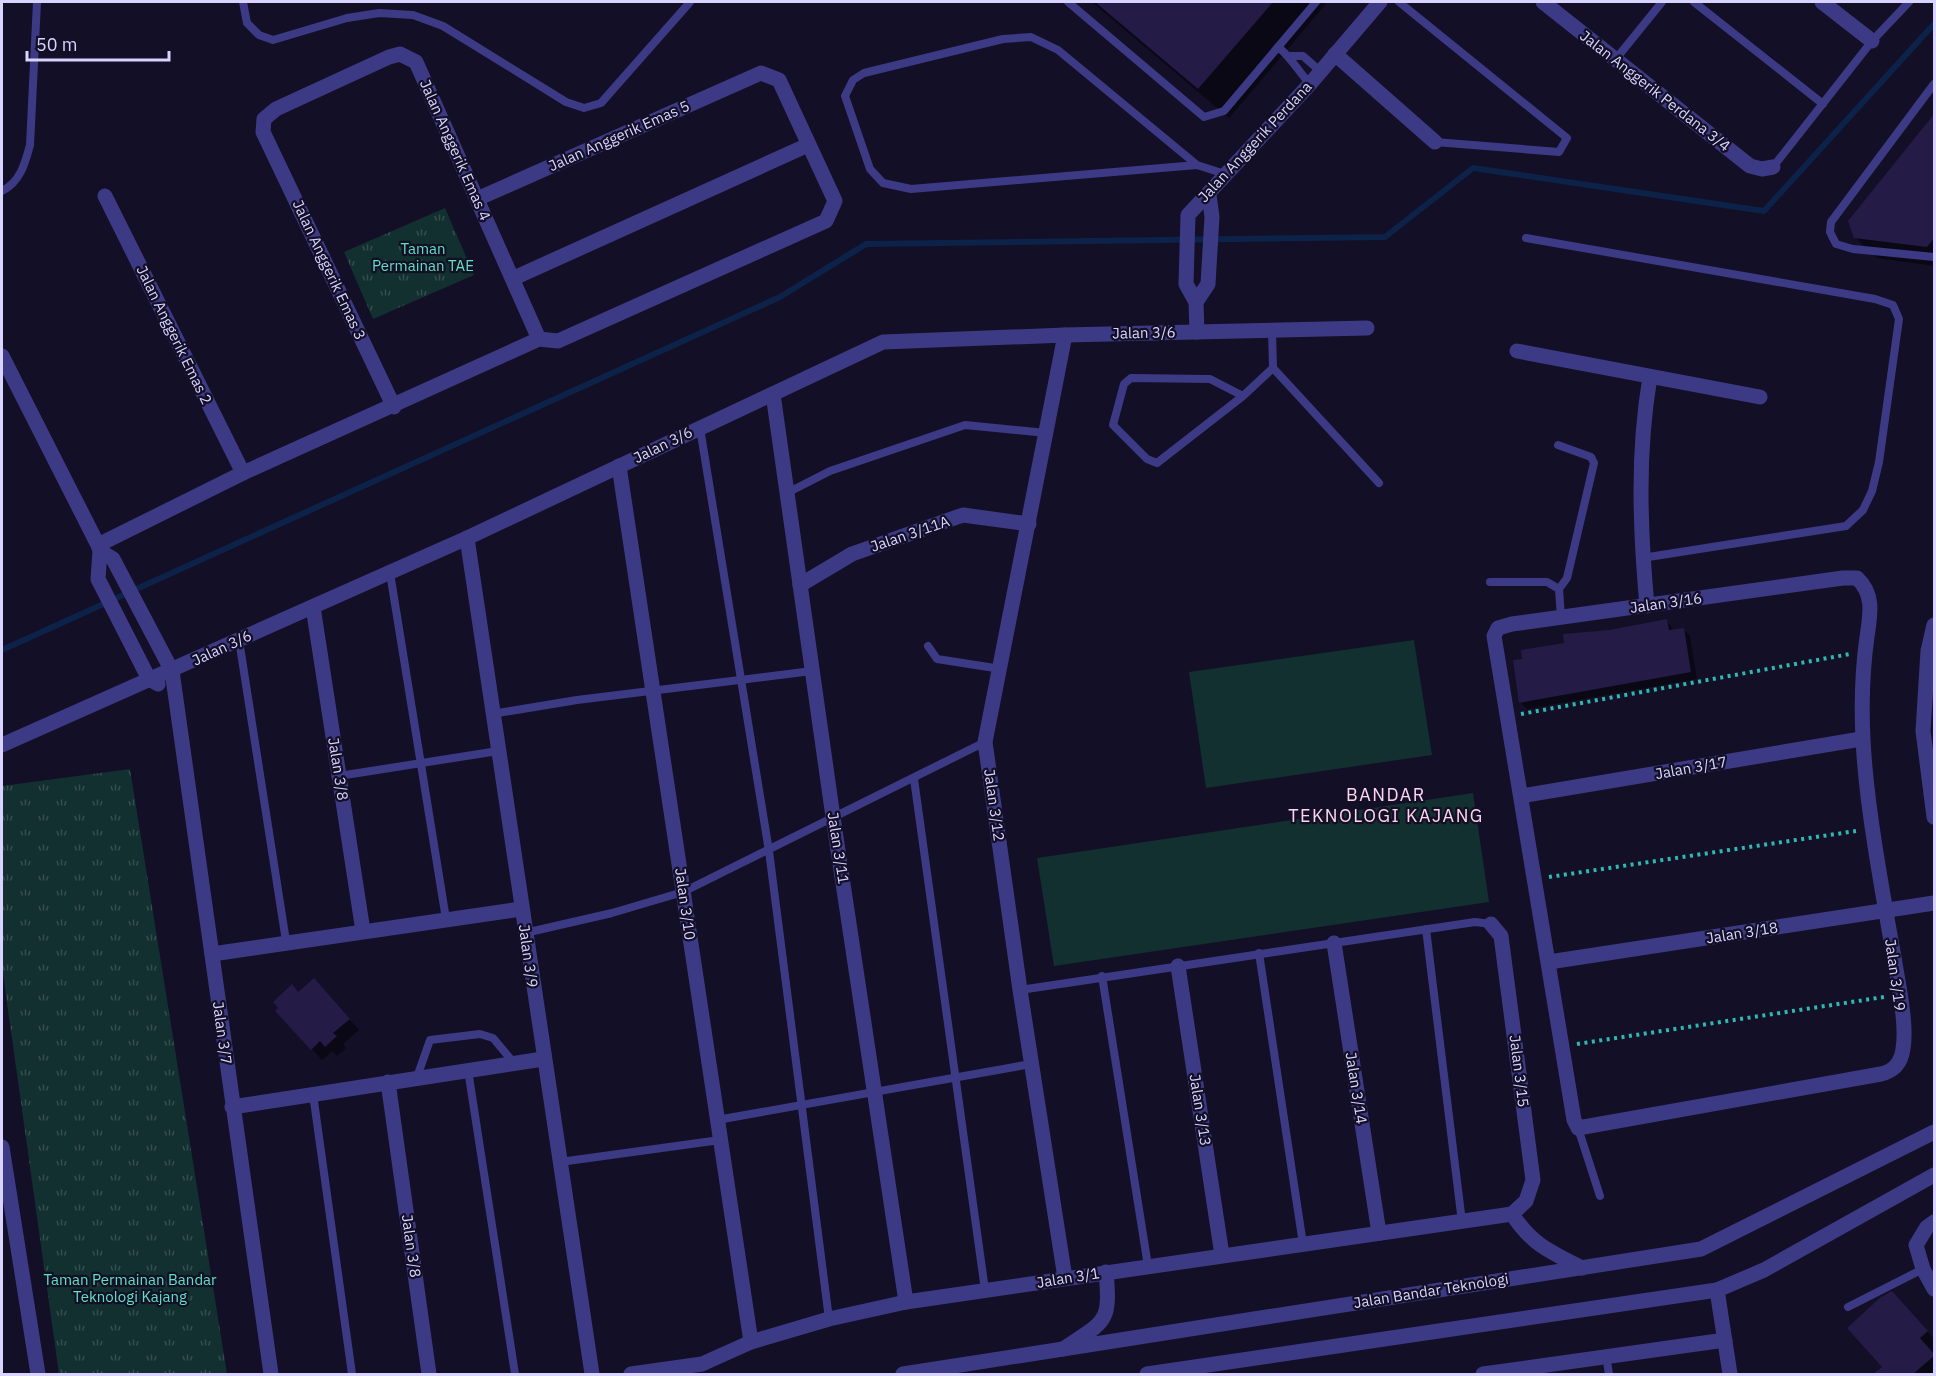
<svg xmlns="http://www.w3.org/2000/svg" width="1936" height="1376" font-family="'IBM Plex Sans',sans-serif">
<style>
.grass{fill:url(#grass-tufts)}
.pitch{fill:#12302f}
.shadow{fill:#0007}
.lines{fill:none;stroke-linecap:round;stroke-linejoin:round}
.stream{stroke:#0c2248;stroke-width:6}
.building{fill:#241b47}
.path{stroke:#2fb8b0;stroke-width:4;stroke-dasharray:3 4.5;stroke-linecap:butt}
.service{stroke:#3d3a85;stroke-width:8}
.minor{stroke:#3d3a85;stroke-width:15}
.tertiary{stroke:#3d3a85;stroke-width:15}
.labels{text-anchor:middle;stroke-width:4.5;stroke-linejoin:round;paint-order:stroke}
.street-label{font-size:15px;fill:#d9d4ff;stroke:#130f26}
.park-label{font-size:15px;fill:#5fe0c0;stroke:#130f26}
.quarter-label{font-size:18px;letter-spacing:1.5px;fill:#ffd6f0;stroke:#130f26}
</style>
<defs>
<pattern id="grass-tufts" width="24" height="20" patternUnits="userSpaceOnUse" patternTransform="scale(1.5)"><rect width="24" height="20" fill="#12302f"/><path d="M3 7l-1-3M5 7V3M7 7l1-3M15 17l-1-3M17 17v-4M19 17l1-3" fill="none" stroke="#344d4e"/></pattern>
</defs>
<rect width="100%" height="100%" fill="#130f26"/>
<g class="grass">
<path d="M445 208 474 275 373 319 344 252Z"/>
<path d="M130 769 227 1374H59L2 967V786Z"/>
</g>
<g class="pitch">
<path d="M1414 640 1432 755 1206 788 1189 672Z"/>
<path d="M1473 793 1489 902 1054 966 1037 858Z"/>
</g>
<g class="shadow">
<path d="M1092 2H1324L1326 4 1229 118Z"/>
<path d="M1934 116V266L1877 258 1855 237Z"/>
<path d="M1667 621 1674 631 1684 630 1690 636 1697 679 1527 709 1520 702 1566 645 1609 632Z"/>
<path d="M324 991 359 1030 343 1044 346 1048 337 1056 332 1051 322 1060 312 1049 299 993Z"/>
<path d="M1906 1307 1934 1339V1374H1875L1884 1367Z"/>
</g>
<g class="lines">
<path class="stream" d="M2 650 780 297 866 244 1385 237 1473 168 1764 211 1934 24"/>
</g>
<g class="building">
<path d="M1095 2H1273L1198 89Z"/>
<path d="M1935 113V237L1927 247 1854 238 1848 221Z"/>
<path d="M1667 619 1669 630 1684 628 1691 672 1519 703 1513 660 1522 659 1521 650 1564 643 1563 634 1609 630Z"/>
<path d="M314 978 350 1019 333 1033 337 1036 325 1047 320 1041 311 1050 275 1011 278 1008 273 1002 292 984 298 992Z"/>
<path d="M1892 1291 1928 1331 1920 1338 1935 1355 1913 1374H1873L1882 1367 1847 1328 1881 1297Z"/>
</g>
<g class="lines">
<g class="path">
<path d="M1521 714 1850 654"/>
<path d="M1549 877 1856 831"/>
<path d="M1577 1044 1884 997"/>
</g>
<g class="service">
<path d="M243 2 247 23 259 35 273 40 347 18 379 13 413 15 443 26 566 102 584 108 601 103 690 2"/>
<path d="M1068 2 1204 117 1224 111 1316 2"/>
<path d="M1399 2 1567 138 1559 152 1435 142"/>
<path d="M1694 2 1823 104"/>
<path d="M1278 47C1291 57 1298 71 1310 84"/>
<path d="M1290 56H1303L1320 71"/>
<path d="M1615 60 1662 2"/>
<path d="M1934 84 1831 222 1830 232 1836 244 1853 249 1934 257"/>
<path d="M1197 165 911 189 883 183 870 169 845 96 853 80 864 73 1003 39 1031 37 1058 50 1197 165 1225 174"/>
<path d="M1773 167 1872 41 1909 2"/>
<path d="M2 191C20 182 25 164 30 145L37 2"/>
<path d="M1526 238 1875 299 1893 305 1899 319 1879 462 1872 491 1863 510 1846 526 1642 558"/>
<path d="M1273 368 1379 483"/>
<path d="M1243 396 1157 463 1147 459 1113 425 1124 384 1131 378 1210 379 1243 396 1273 368 1272 330"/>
<path d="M700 428 769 851 829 1319"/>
<path d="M1558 445 1591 457 1594 463 1567 578 1559 589"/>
<path d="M787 493 830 471 965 425 1046 433"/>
<path d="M390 573 446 919"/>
<path d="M1490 582H1547L1559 589 1561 617"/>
<path d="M239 640 286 941"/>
<path d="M928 646 937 659 1001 669"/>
<path d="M492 714 577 700 812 671"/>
<path d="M339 776 498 751"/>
<path d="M914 779 985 1290"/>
<path d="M1426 929 1462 1222"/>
<path d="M525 933 612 913 683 892 985 742"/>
<path d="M1259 953 1303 1244"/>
<path d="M1102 976 1148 1266"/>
<path d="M1020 990 1475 922 1491 924"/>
<path d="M468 1070 515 1374"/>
<path d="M417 1077 430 1040 480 1034 493 1038 514 1063"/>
<path d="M313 1094 352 1374"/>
<path d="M717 1120 1031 1064"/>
<path d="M1578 1128 1600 1196"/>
<path d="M560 1162 720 1140"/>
<path d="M1848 1307 1923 1269"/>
<path d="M1606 1356 1609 1374"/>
</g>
<g class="minor">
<path d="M1543 2 1750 166 1762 169 1773 167"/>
<path d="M1822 2 1872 41"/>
<path d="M1335 54 1435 142"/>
<path d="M105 196 243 473"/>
<path d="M514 278 808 145"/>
<path d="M1196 302 1208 284 1212 217 1209 195"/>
<path d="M1197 332 1196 302 1186 284 1188 215 1310 84 1380 2"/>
<path d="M1517 351 1760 397"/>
<path d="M2 356 98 545 100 551 98 579 149 679 158 684"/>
<path d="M773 394 833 817 906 1302"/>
<path d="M394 407 263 132 264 119 276 109 389 57 400 54 416 62 539 339"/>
<path d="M619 466 751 1342"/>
<path d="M467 538 592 1374"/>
<path d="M98 545 243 473 539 339 558 341 826 221 835 201 779 80 761 73 477 199"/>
<path d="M100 551 113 559 172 671 271 1374"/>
<path d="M1843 578H1857C1875 595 1870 615 1867 637 1857 707 1864 777 1875 846 1881 885 1888 924 1895 963 1899 988 1907 1025 1903 1049 1901 1063 1894 1071 1881 1074L1578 1128 1574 1120 1494 636 1498 628 1512 624Z"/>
<path d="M800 585 852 554 963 515 1029 524"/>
<path d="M1647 606C1640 529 1637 453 1650 377"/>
<path d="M313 607 363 931"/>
<path d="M2 745 467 538 883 342 1065 335 1367 328"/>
<path d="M1521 796 1861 739"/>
<path d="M1491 924 1501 936 1533 1180 1526 1201 1512 1214"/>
<path d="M1334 943 1379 1233"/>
<path d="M212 954 521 909"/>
<path d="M1549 962 1934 903"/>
<path d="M1178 966 1222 1255"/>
<path d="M388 1082 429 1374"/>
<path d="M232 1107 543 1059"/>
<path d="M2 1147 38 1374"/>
<path d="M1512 1214C1532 1245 1551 1252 1582 1268"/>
<path d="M1934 1222 1927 1227 1916 1245 1923 1269 1934 1289"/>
<path d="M1065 1278 1020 990 985 742 1065 335"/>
<path d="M1717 1290 1730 1374"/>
<path d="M1063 1349C1105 1321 1111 1324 1106 1272"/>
<path d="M631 1374 702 1364 751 1342 829 1319 906 1302 1512 1214"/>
<path d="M1483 1374 1725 1340"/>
</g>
<g class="tertiary">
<path d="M1934 625 1928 651 1923 731 1934 817"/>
<path d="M903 1374 1701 1249 1934 1132"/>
<path d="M1147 1374 1717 1290 1764 1270 1934 1175"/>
</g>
</g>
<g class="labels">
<g class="street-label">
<text transform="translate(1655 91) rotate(38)" y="5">Jalan Anggerik Perdana 3/4</text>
<text transform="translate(619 136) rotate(-24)" y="5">Jalan Anggerik Emas 5</text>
<text transform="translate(1255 142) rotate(-47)" y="5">Jalan Anggerik Perdana</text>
<text transform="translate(455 150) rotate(66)" y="5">Jalan Anggerik Emas 4</text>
<text transform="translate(329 270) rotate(65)" y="5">Jalan Anggerik Emas 3</text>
<text transform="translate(1144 333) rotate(-1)" y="5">Jalan 3/6</text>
<text transform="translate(174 335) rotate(64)" y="5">Jalan Anggerik Emas 2</text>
<text transform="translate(663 445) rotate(-26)" y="5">Jalan 3/6</text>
<text transform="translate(910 534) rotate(-19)" y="5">Jalan 3/11A</text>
<text transform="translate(1666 603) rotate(-8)" y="5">Jalan 3/16</text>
<text transform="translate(222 648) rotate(-25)" y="5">Jalan 3/6</text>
<text transform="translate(1691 768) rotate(-10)" y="5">Jalan 3/17</text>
<text transform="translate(338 769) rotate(81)" y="5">Jalan 3/8</text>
<text transform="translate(994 805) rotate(82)" y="5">Jalan 3/12</text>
<text transform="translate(838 848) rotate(81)" y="5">Jalan 3/11</text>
<text transform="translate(685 904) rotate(82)" y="5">Jalan 3/10</text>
<text transform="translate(1742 933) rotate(-9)" y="5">Jalan 3/18</text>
<text transform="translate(528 956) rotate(82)" y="5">Jalan 3/9</text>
<text transform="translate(1895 975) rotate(82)" y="5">Jalan 3/19</text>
<text transform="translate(222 1033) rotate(82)" y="5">Jalan 3/7</text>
<text transform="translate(1519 1071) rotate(83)" y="5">Jalan 3/15</text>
<text transform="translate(1356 1088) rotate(81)" y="5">Jalan 3/14</text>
<text transform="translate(1200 1110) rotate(81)" y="5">Jalan 3/13</text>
<text transform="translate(411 1246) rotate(82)" y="5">Jalan 3/8</text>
<text transform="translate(1068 1278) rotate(-9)" y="5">Jalan 3/1</text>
<text transform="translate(1431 1291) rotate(-9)" y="5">Jalan Bandar Teknologi</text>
</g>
<g class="park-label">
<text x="423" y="254">Taman<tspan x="423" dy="17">Permainan TAE</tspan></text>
<text x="130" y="1285">Taman Permainan Bandar<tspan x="130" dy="17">Teknologi Kajang</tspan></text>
</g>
<g class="quarter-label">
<text x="1386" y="801">BANDAR<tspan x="1386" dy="21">TEKNOLOGI KAJANG</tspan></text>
</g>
</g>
<rect width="1936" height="1376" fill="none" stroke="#d9d4ff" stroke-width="6"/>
<path d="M27 51v9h142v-9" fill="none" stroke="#d9d4ff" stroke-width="3"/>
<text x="36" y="51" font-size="18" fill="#d9d4ff" stroke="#130f26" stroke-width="4.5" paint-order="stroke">50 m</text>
</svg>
